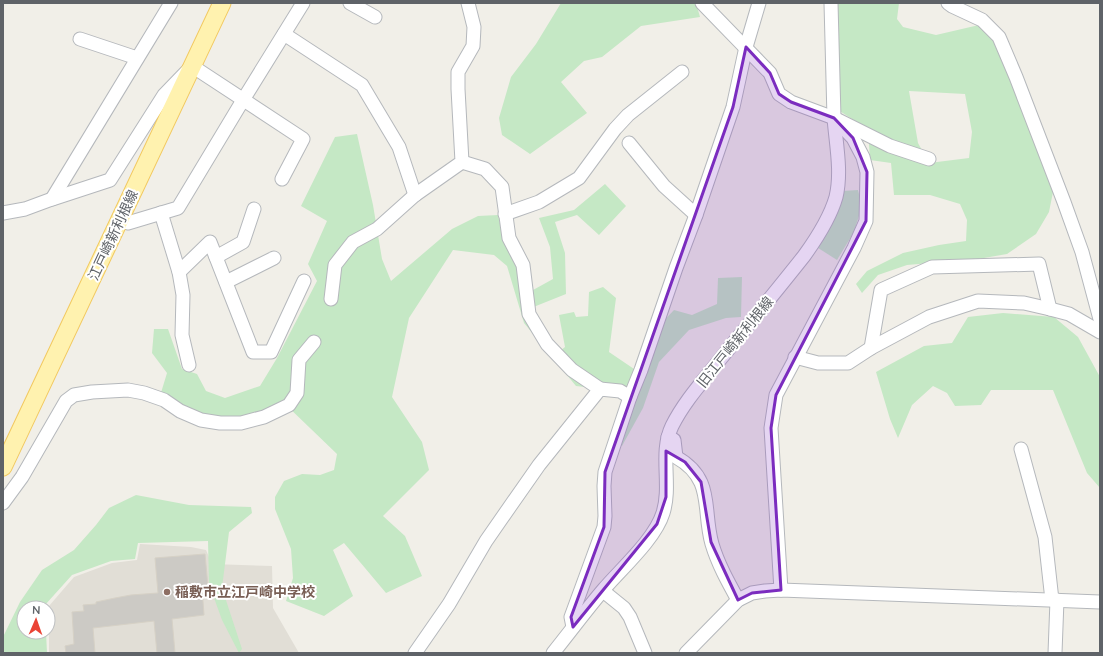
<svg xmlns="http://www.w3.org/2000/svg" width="1103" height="656" font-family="Mulish,'Noto Sans JP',sans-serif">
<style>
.education{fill:#e1ded6}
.green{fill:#c5e8c5;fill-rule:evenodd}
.building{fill:#cccac5;stroke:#d6d1c6}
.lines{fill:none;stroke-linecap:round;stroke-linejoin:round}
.minor-casing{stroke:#b5b8bc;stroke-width:15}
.major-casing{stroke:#f2c960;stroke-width:19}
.minor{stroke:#fff;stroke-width:13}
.major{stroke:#fff2af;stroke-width:17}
.marked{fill:#7b2cbf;fill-opacity:0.2;stroke:#7b2cbf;stroke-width:3;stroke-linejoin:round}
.education-dot{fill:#8d6e63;stroke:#fff;stroke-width:1.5}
.labels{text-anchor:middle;stroke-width:4;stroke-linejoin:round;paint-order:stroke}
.street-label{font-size:14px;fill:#5f6368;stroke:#fff}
.education-label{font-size:14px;font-weight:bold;fill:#785e54;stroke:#fff;text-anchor:start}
</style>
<rect width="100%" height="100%" fill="#f1efe8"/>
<path class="education" d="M140 544 191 547 206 550 212 564 272 566 273 608 299 653H49V606L74 577 112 563 137 560Z"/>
<g class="green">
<path d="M561 3H696L700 17 641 26 602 57 584 61 561 82 587 113 530 154 502 135 499 118 511 77 536 44Z"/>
<path d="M837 3H899L897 19 903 27 936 35 979 25 994 39 1011 77 1053 192 1049 212 1036 234 1007 254 978 259 907 265 878 275 862 293 856 284 867 271 903 253 939 245 966 241 967 220 960 204 930 195H894L891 163 870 160 868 129 838 110ZM909 91 965 94 972 132 969 158 929 163 918 143Z"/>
<path d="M357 134 373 205 382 259 391 281 452 229 478 216 498 215 503 237 524 268V295L553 279 550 247 539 218 574 210 605 184 626 206 599 235 577 215 555 222 565 253 566 294 526 310 555 355 565 347 559 315 574 312 576 317 588 316 589 292 603 287 616 298 609 352 637 371 652 333 674 310 692 315 717 304 718 278 742 277 741 317 726 318 689 330 659 362 643 408 622 446 612 437 630 397 620 391 576 386 524 323 507 266 494 255 453 250 409 318 392 397 422 442 429 470 383 516 405 536 422 576 386 593 344 543 333 550 353 596 324 616 286 601 293 578 291 549 275 509V497L284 481 302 474 320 475 334 470 337 454 284 403 279 412 215 426 160 396 167 373 152 353 154 329H168L182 369 197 374 206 391 225 398 260 386 277 358 317 281 308 264 327 221 301 206 335 137Z"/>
<path d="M858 190 862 206 854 232 837 260 815 246 842 191Z"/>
<path d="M1003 313 1054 317 1078 337 1100 377V488L1087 473 1053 390H991L981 405 955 406 947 393 933 386 912 405 898 438 890 419 876 372 924 346 952 343 968 317Z"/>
<path d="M136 495 189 505 251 507 252 513 229 532 222 588 242 649 239 653 222 620 209 584 208 541 138 543 135 559 111 561 72 575 45 605V608H24V632H46L47 653H3V637L20 602 42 570 74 550 96 525 109 508Z"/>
</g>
<path class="building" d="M205 554 208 587 202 588 204 615 172 619 175 653H157L154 621 93 628 95 653H66L65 646 74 644 72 612 84 611 83 605 96 604V602L115 598 131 595 158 593 155 558Z"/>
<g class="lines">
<defs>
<g id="minor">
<path d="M350 3 375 17"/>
<path d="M702 3 770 73 779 94 791 102 834 118 890 146 929 159"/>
<path d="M948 3 952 6 982 20 999 37 1016 77 1064 202 1082 252 1100 319"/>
<path d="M284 34 362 85 399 147 415 195"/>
<path d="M80 39 137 58"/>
<path d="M629 143 664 186 696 215"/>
<path d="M462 162 485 169 502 187 509 238 523 265 529 314 547 344 572 370 600 389"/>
<path d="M52 199 171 3"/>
<path d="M3 213 25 209 52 199 110 180 164 95 192 66 303 139 282 179"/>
<path d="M161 213 179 272 183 295 182 335 189 365"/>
<path d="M505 214 539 202 579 178 615 129 628 115 682 72"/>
<path d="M120 221 128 223 178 208 243 100 303 3"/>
<path d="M216 257 243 242 254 209"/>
<path d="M179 272 210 242 253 352H271L304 281"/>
<path d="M226 282 274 258"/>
<path d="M331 299 335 265 353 242 377 229 415 195 462 162 458 89V72L473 46 474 27 468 3"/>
<path d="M871 348 881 290 932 267 1039 264 1050 309"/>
<path d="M795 357 818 363H848L871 348 929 317 978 301 1024 303 1050 309 1069 314 1100 332"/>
<path d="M668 437 674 440 676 457C715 479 702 509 712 544 718 564 728 582 738 600"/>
<path d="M1021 449 1045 537 1052 600"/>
<path d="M3 503 22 477 66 401 74 395 92 392 128 390 144 393 164 400 180 411 201 420 220 423H241L264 417 289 405 297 393 299 360 314 342"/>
<path d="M781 590 771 428 776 395 854 248 866 221 867 172 863 157 853 138 834 118"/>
<path d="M603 591 624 608 630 617 645 653"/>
<path d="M573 627 571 617 604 527 605 516 604 486 605 472 630 397"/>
<path d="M415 653 449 604 486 541 511 505 539 465 600 389 620 391 630 397 641 370 676 268 696 215 733 107 746 47 759 3"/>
<path d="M553 653C570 632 586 610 604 589 622 568 655 539 663 513 672 485 659 453 672 426 685 400 705 379 722 357 750 323 777 290 804 256 817 238 830 218 836 197 842 172 836 144 834 118 833 80 832 41 831 3"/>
<path d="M686 653 738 600 752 593 765 591 781 590 1100 602"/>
<path d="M1055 653 1057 600"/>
</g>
<path id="major" d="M3 467 222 3"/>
</defs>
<use href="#minor" class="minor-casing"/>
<use href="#major" class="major-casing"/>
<use href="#minor" class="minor"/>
<use href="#major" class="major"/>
</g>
<path class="marked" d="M746 47 770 73 779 94 791 102 834 118 853 138 867 172 866 221 776 395 771 428 781 590 752 593 738 600 711 542 701 482 685 462 666 451V497L657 524 573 627 571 617 604 527 605 472 733 107Z"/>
<circle class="education-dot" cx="167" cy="592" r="4"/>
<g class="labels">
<g class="street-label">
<text transform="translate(113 235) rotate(-65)" y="5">江戸崎新利根線</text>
<text transform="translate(735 342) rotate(-51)" y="5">旧江戸崎新利根線</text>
</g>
<g class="education-label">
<text x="175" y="597">稲敷市立江戸崎中学校</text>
</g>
</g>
<rect width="1103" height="656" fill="none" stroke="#5f6368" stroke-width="8"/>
<g transform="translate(36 620) rotate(2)"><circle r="19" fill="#ffffff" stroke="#bfc1c3"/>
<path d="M0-3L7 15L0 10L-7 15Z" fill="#ea4335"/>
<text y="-6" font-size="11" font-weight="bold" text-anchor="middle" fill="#5f6368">N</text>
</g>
</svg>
